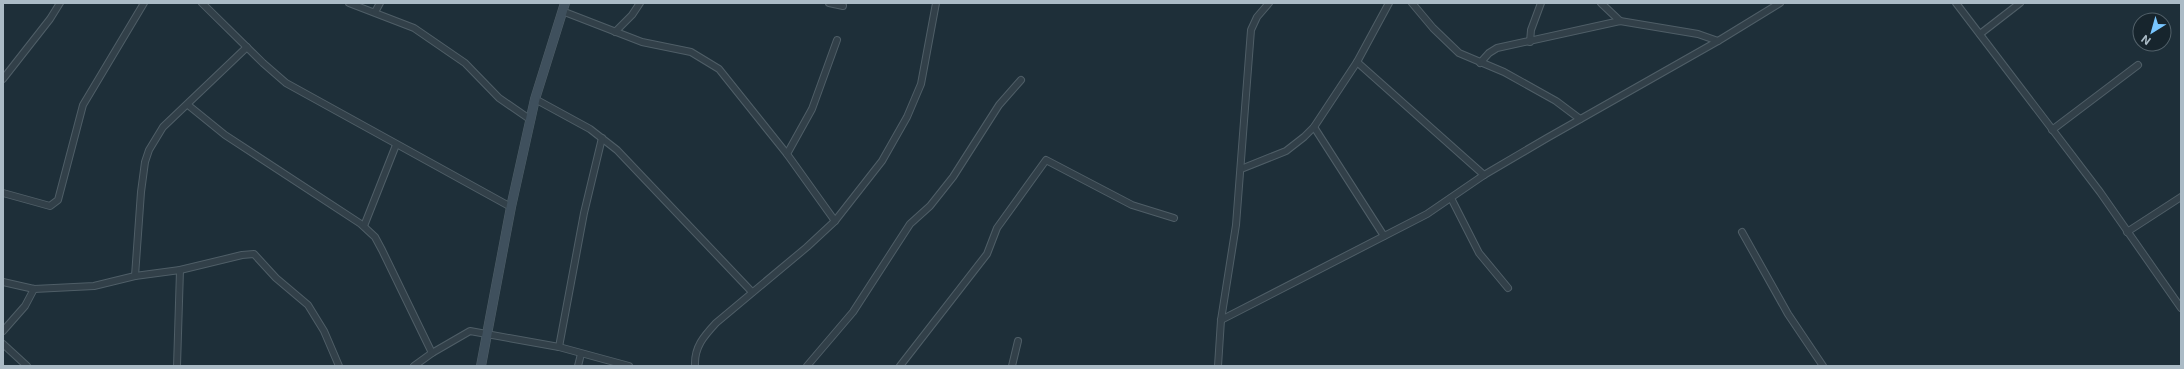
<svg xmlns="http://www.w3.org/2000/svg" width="2184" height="369" font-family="Inter,sans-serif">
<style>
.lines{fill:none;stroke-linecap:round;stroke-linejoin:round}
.street-casing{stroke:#4f5e67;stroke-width:8}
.secondary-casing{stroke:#4f5e67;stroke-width:10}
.street{stroke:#324049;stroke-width:6}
.secondary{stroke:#3f505d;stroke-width:9}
</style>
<rect width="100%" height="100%" fill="#1e2f39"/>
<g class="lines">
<defs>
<g id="street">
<path d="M202 3 263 63 286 83 511 207"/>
<path d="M349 3 414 28 465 63 499 98 531 120"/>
<path d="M829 3 843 6"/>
<path d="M1412 3 1433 28 1459 53 1504 72 1556 101 1580 119"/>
<path d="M1601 3 1620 21"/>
<path d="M1956 3 2100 192 2181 308"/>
<path d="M562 11 642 42 691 52 719 69 787 154"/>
<path d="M375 12 380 3"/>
<path d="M615 32 632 15 640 3"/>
<path d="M1980 34 2020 3"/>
<path d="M1530 42 1531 30 1541 3"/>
<path d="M1357 62 1484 175"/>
<path d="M1480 63 1489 53 1497 48 1620 21 1698 34 1718 41"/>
<path d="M3 79 50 19 60 3"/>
<path d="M535 99 590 129 617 150 752 292"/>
<path d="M188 105 225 135 361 224 375 237 382 250 432 353"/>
<path d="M1314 127 1384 236"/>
<path d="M2052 130 2138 65"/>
<path d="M1241 169 1286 151 1304 137 1314 127 1357 62 1389 3"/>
<path d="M3 193 50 206 58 200 83 105 144 3"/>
<path d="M1451 198 1479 253 1508 288"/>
<path d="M835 221 787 154 812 109 837 40"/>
<path d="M364 226 396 145"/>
<path d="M1742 232 1788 314 1823 366"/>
<path d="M2127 232 2181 197"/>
<path d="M135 276 141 192 145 162 149 150 163 127 247 47"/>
<path d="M3 282 34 289 94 286 135 276 180 270 242 255 254 254 276 278 308 305 324 331 339 366"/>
<path d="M1221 320 1427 214 1484 175 1547 138 1718 41 1780 3"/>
<path d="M3 331 25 306 34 289"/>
<path d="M3 344 27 366"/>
<path d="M559 347 584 213 602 138"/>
<path d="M177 366 180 270"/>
<path d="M414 366 432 353 470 331 559 347 629 366"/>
<path d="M578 366 581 354"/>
<path d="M695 366C694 347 704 336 716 323L807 247 835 221 882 161 907 117 921 84 936 3"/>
<path d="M807 366 853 312 910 224 930 206 953 177 999 105 1021 80"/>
<path d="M900 366 987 254 997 228 1046 160 1132 205 1174 218"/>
<path d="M1012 366 1018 341"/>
<path d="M1218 366 1221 320 1236 225 1251 30 1257 17 1269 3"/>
</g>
<path id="secondary" d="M481 366 511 207 535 99 565 3"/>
</defs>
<use href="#street" class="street-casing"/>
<use href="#secondary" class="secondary-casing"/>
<use href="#street" class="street"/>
<use href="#secondary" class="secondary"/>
</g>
<rect width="2184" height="369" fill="none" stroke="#abbbc6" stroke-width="8"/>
<g transform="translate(2152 32) rotate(217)"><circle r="19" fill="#17252d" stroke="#52616a"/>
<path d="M0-3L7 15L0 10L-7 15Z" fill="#78c6ff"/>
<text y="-6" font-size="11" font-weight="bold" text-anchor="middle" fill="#abbbc6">N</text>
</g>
</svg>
